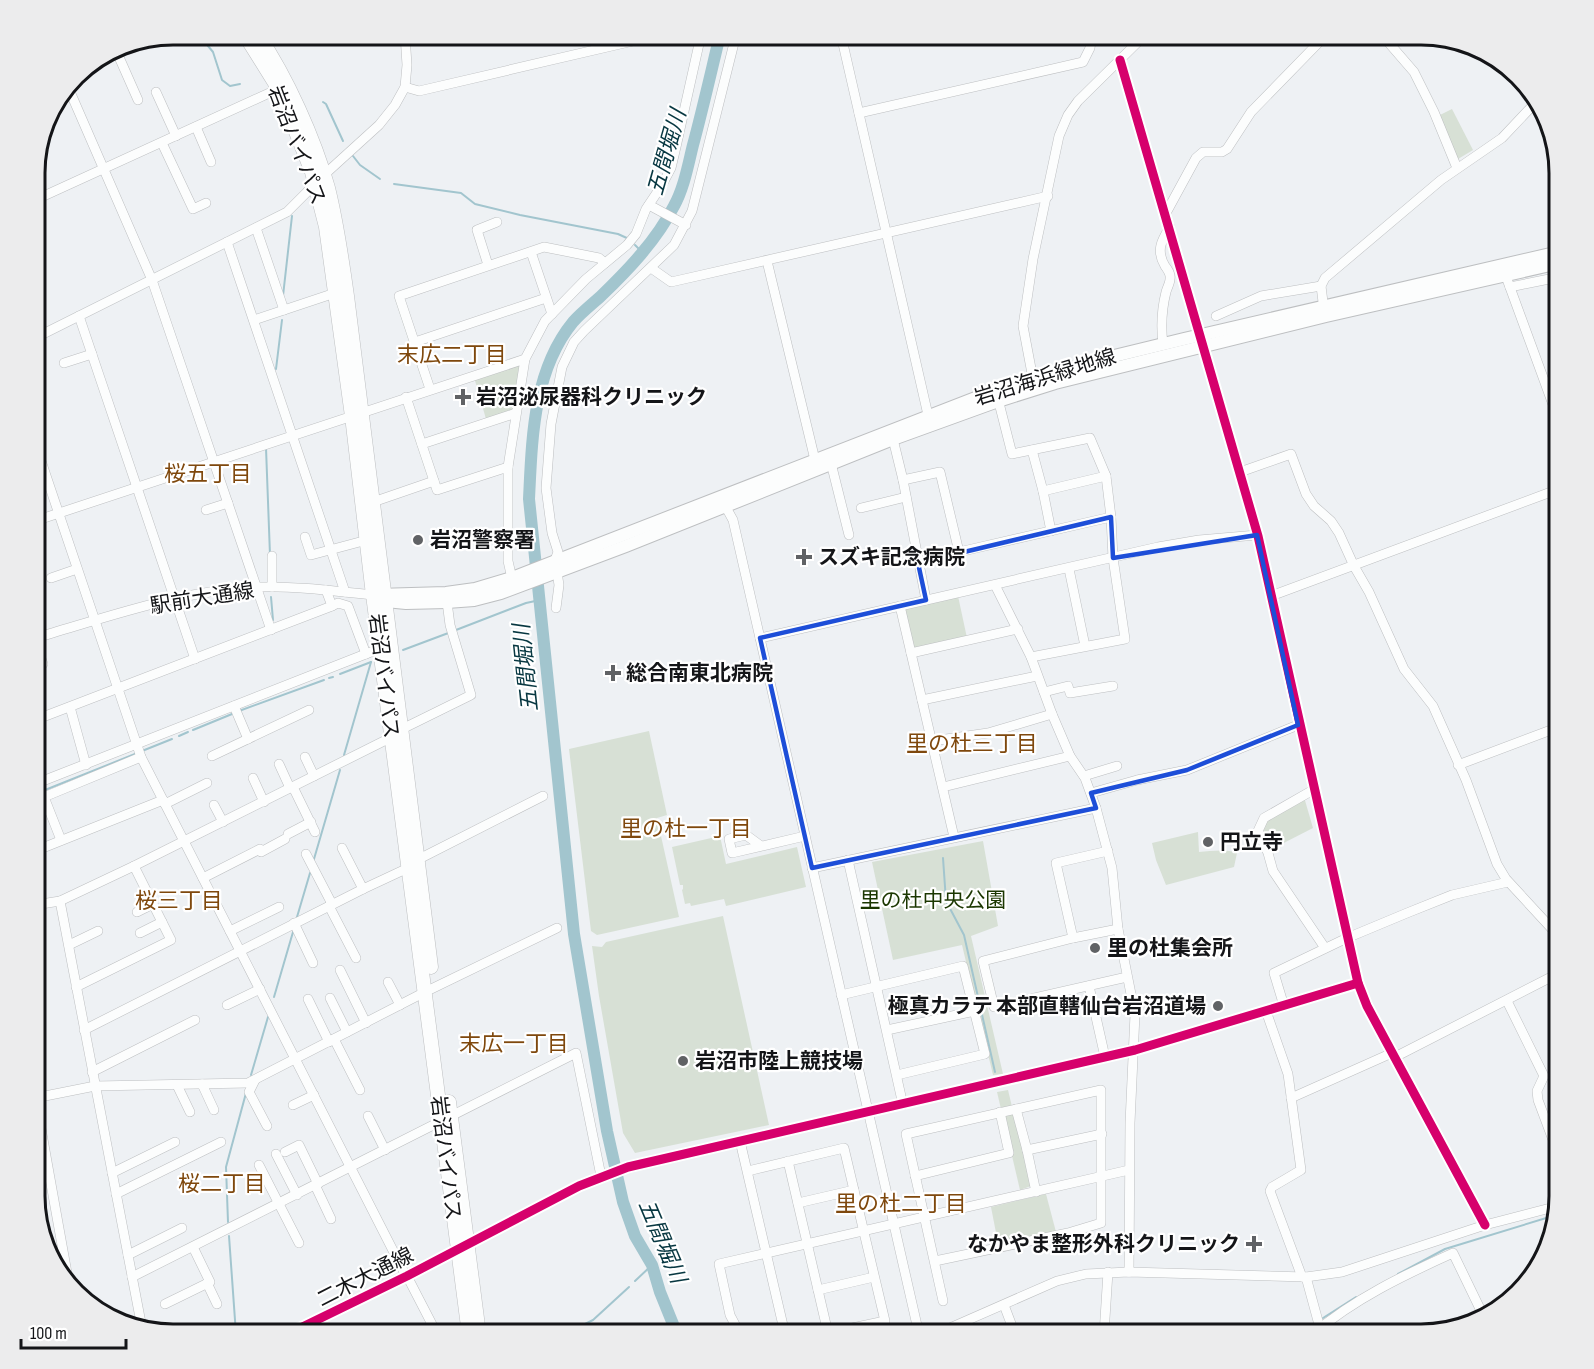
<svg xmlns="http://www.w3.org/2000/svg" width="1594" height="1369" font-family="'Sofia Sans Condensed','Noto Sans JP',sans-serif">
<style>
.green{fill:#d7e0d5}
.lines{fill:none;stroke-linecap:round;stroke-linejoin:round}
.stream{stroke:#a2c5ce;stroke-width:2}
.river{stroke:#a2c5ce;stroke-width:12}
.minor-casing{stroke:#bdbfc1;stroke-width:10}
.major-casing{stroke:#bdbfc1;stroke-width:14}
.highway-casing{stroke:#bdbfc1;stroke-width:15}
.minor{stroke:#fcfdfd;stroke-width:9}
.major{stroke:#fcfdfd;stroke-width:12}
.highway{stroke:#fcfdfd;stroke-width:14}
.cycleway-casing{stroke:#fff;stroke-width:13}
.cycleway{stroke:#d6006c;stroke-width:9}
.marked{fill:none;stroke:#1d4ed8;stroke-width:4.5;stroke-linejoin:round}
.poi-dot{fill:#606265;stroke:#fff;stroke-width:2}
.labels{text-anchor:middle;stroke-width:4.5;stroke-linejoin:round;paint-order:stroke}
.street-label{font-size:21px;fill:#141518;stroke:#fff}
.poi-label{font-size:21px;font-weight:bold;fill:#141518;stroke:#fff;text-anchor:start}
.park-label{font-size:21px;fill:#1b3701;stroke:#fff}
.water-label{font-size:22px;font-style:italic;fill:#073741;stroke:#fff}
.neighbourhood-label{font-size:22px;fill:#7f480d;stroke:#fff}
.rim{fill:none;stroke:#141518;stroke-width:3}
</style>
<rect width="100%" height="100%" fill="#eef1f4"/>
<g class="green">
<path d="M1452 109 1473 150 1458 159 1440 115Z"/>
<path d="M522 361 513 409 486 419 474 377Z"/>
<path d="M958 596 967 638 913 649 904 608Z"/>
<path d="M649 731 667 815 657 818 679 917 597 935 591 931 569 749Z"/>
<path d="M1304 797 1313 828 1270 850 1260 830 1266 821Z"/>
<path d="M1198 832 1199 852C1212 851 1226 849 1237 853L1234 867 1166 885 1156 860 1152 843Z"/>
<path d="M720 836 726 864 797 847 806 887 726 906 724 899 691 906 690 903 685 904 682 890 683 889V885H680L672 847Z"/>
<path d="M983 841 998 926 971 936 1003 1074 993 1075 962 945 893 960 872 862Z"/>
<path d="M723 916 769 1125 635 1153 623 1133 599 996 592 946 602 947 606 942Z"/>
<path d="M1008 1090 1031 1186 1020 1190 997 1092Z"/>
<path d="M1046 1194 1056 1232 998 1243 991 1207Z"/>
</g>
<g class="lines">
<g class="stream">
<path d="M199 35 213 52 222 80 230 86 240 84"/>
<path d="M323 102 326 104 343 141"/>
<path d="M353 156 360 165 380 179"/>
<path d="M394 184 461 193 475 204 520 215 618 234 629 239"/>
<path d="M635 245 642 252"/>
<path d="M283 296 292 216"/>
<path d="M276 369 282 320"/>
<path d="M266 448 270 555"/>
<path d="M271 597 273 620"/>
<path d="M456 630 526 603 540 600"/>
<path d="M403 650 451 632"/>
<path d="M340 674 371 662"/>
<path d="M329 678 333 677"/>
<path d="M239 711 324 680"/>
<path d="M193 730 232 714"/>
<path d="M179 736 188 732"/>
<path d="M142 751 172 739"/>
<path d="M344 755 371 662"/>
<path d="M35 794 135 754"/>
<path d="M943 858 946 901 964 935 995 1072"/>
<path d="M314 859 340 770"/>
<path d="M297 917 310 873"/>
<path d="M274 997 293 932"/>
<path d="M251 1075 268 1017"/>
<path d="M228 1222 226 1167 246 1093"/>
<path d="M229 1236 236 1334"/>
<path d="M1398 1274 1445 1249 1556 1215"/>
<path d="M635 1281 652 1265"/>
<path d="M1323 1318 1356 1297"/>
<path d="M565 1334 593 1320 629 1287"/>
<path d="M1302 1334 1314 1325"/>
</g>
<path class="river" d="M677 1334 660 1292 652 1265 635 1236 623 1202 607 1131 574 934 529 499C532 438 533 371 573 322 581 313 591 305 600 297 628 270 656 241 674 206 684 188 688 165 693 145 703 108 711 72 720 35"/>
<defs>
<g id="minor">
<path d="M841 35 928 415"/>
<path d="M1123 35 1128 37 1133 46"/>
<path d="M1382 35 1414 72 1434 112 1457 168"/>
<path d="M115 48 138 100"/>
<path d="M1120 60 1258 536 1358 983 1367 1006 1485 1225"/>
<path d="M68 87 152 280 271 630"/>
<path d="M405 87 419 91 659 35"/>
<path d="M156 92 176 136"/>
<path d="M859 113 1083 62 1090 48 1092 35"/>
<path d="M196 127 211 162"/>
<path d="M162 143 193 209 206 203"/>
<path d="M35 200 278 89"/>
<path d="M649 205 686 225"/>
<path d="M1166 213 1196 158 1203 152H1222L1227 149 1251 112 1326 35"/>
<path d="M256 228 284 310"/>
<path d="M227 242 345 592"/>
<path d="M531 252 552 314"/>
<path d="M767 261 815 460"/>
<path d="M488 265 477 230 497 222"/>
<path d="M651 268 671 282 1048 196"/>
<path d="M1504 271 1559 421"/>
<path d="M1510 287 1559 277"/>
<path d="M1324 310 1321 286 1325 278 1441 180 1502 138 1536 102"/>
<path d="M35 315 43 334"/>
<path d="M79 316 195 659"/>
<path d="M1216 316 1261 296 1321 286"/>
<path d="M254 320 335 293"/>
<path d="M35 338 287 212 324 175 379 125 395 105 405 87 407 65 405 35"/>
<path d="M415 342 546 298"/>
<path d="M1163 344C1161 328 1162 308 1166 292 1167 288 1170 283 1170 279 1171 274 1168 270 1165 266 1156 251 1161 241 1170 227"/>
<path d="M64 363 92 354"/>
<path d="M1033 379 1023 326 1033 259 1059 136 1068 115 1078 101 1145 35"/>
<path d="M430 389 399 296 544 247 599 258 605 263"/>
<path d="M997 395 1012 454 1090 438 1106 476 1111 517 1113 558 1125 639 1031 657"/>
<path d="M406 397 437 490 508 467"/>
<path d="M893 439 903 480 926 600"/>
<path d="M35 443 141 757 406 1276"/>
<path d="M422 444 516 413"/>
<path d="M1032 450 1043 491 1106 476"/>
<path d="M831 463 849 535"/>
<path d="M1240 472 1291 454 1306 494 1314 506 1331 521 1339 533 1354 566 1369 592 1404 669 1433 706 1466 780 1497 864 1506 879 1553 930 1559 940"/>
<path d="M903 480 940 472 959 552 1111 517"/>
<path d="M1043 491 1051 531"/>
<path d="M373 502 434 481"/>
<path d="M723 502 733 520 919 1334"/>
<path d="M861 508 906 497"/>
<path d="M206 510 228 503"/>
<path d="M35 521 525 359"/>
<path d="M305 537 311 555 367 540"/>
<path d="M272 556V587"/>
<path d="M555 560 558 552 552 533 546 488 551 424 562 367 574 342 584 331 674 245 692 211 736 35"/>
<path d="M918 563 959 552"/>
<path d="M1069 569 1085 646"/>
<path d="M51 578 77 569"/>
<path d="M513 583 508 561V467L525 359 545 321 586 279 627 245 636 234 646 209 662 185 671 168 676 147 701 35"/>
<path d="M995 585 1031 657 1052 714 1070 756 1085 778 1096 808 1112 868 1118 929 1135 1014 1130 1123 1129 1272"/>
<path d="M1271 596 1559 489"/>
<path d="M332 606 338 603 348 606 366 654"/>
<path d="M900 606 954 837"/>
<path d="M556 608 559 585 557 572"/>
<path d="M35 638C108 617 182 590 259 587 297 586 335 591 373 595"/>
<path d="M760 638 1158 547 1199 540 1257 535"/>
<path d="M911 653 1018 629"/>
<path d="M35 666 43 664 35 642"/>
<path d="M1044 692 1068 686 1070 693 1113 686"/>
<path d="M922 700 1037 676"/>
<path d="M35 703 40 718"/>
<path d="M234 706 248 739"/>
<path d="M70 707 86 765"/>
<path d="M35 720 332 606 326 590"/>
<path d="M932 741 988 733 1052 714"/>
<path d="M212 756 309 710"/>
<path d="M305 757 314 776"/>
<path d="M279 764 290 788"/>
<path d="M1458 765 1559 727"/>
<path d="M1084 776 1117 766"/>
<path d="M253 778 264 802"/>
<path d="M35 784 381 648"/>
<path d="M293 787 315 832"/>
<path d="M943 787 1070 756"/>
<path d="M1313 790 1264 818 1258 831 1268 853 1273 871 1325 948"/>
<path d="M1091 793 1137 780 1187 770 1298 725"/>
<path d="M165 804 207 783"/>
<path d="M214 805 223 822"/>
<path d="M288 834 311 822"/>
<path d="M61 840 44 797 141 757"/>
<path d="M761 846 746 835 729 839 732 853 805 836"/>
<path d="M342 848 363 889"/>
<path d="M35 851 163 800"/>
<path d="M1108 851 1056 863 1073 938 1118 929"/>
<path d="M306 854 332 904"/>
<path d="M417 860 543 796"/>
<path d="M848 860 903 1105"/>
<path d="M812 868 1096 808"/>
<path d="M203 878 260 849 261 852 285 839"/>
<path d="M60 901 142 1328"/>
<path d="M35 905 60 901 134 866 392 737 402 729 471 695 450 625 447 602"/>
<path d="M329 906 356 958"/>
<path d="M137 912 153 904"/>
<path d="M294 923 313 963"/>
<path d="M230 931 279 907"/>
<path d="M140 933 162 922"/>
<path d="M1073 938 983 961 994 1007 1127 977"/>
<path d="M69 945 98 931"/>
<path d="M340 970 366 1023"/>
<path d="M388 982 400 1005"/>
<path d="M1089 986 1105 1057"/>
<path d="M76 987 171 940 134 866"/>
<path d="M841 995 963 966 985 1054 897 1075"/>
<path d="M330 998 347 1032"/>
<path d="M308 999 329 1042"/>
<path d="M1507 1001 1544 1076 1537 1091 1538 1100 1553 1140 1559 1162"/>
<path d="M227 1005 260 989"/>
<path d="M1284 1006 1274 973 1347 938 1407 913 1452 895 1508 882"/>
<path d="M1266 1011 1288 1074 1301 1170 1272 1187 1270 1191 1302 1277"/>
<path d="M84 1030 363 889 408 868"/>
<path d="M887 1030 975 1011"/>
<path d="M334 1039 360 1090"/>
<path d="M1395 1057 1559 973"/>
<path d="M92 1072 195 1020"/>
<path d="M255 1080 249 1092 267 1126"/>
<path d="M202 1084 214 1110"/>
<path d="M177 1085 190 1112"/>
<path d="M35 1095 69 1284"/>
<path d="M35 1098 95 1086 248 1083 425 992 557 928"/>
<path d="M1291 1098 1392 1053"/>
<path d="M293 1105 314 1095"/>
<path d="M1016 1109 1027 1150 1102 1134"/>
<path d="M368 1116 385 1150"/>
<path d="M740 1141 785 1334"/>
<path d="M1027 1150 1036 1192"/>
<path d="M285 1152 299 1145 318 1184"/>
<path d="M276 1154 297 1195"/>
<path d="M788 1161 828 1333"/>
<path d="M259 1165 299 1243"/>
<path d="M748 1171 844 1148 885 1321 824 1334"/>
<path d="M112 1173 175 1142"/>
<path d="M915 1176 1009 1153 1000 1112"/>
<path d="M315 1185 331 1219"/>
<path d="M116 1194 221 1142"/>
<path d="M798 1203 854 1190"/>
<path d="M128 1255 182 1228"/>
<path d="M935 1261 1068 1233 1101 1223V1090L906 1134 943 1301"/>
<path d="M407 1276 437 1334"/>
<path d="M132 1277 576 1053 601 1176"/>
<path d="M1306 1277 1321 1332"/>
<path d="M207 1283 217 1304"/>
<path d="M818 1290 874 1277"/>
<path d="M165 1304 210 1282 193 1247"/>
<path d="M1004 1305 1015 1334"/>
<path d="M288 1334 407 1276 579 1186 628 1167 1135 1050 1358 983"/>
<path d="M740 1334 730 1315 719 1264 1129 1170"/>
<path d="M936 1334 1057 1281 1086 1274 1129 1272 1306 1277 1342 1272 1485 1225 1558 1206"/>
<path d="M1104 1334 1108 1272"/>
<path d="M1313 1334C1354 1299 1404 1275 1453 1253L1484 1317"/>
</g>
<g id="major">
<path d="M377 595 446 593 475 589 512 578 996 390 1110 357 1184 339 1559 252"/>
<path d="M377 597 386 601 406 603 447 602 474 600 501 593 626 546 893 439 998 401 1055 383 1326 316 1559 263"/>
</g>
<g id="highway">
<path d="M245 35 275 83 294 127 312 172 326 227 352 416 373 595 469 1334"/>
<path d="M258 35C287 78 314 138 328 188 337 224 342 260 347 296L431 967"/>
<path d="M449 1102 479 1334"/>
</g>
</defs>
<use href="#minor" class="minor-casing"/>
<use href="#major" class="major-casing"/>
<use href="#highway" class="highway-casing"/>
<use href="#minor" class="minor"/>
<use href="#major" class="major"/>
<use href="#highway" class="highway"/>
<defs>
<g id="cycleway">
<path d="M1120 60 1258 536 1358 983 1367 1006 1485 1225"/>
<path d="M288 1334 407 1276 579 1186 628 1167 1135 1050 1358 983"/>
</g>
</defs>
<use href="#cycleway" class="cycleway-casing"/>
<use href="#cycleway" class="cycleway"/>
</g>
<path class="marked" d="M1111 517 1113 558 1257 535 1298 725 1187 770 1091 793 1096 808 812 868 760 638 926 600 918 563Z"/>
<g class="poi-dot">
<path d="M460 388h6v6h6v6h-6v6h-6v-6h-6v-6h6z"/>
<circle cx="418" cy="540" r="6"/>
<path d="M801 548h6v6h6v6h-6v6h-6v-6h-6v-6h6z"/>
<path d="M610 664h6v6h6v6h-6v6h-6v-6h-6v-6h6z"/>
<circle cx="1208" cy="842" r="6"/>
<circle cx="1095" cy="948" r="6"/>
<circle cx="1218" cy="1006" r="6"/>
<circle cx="683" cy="1061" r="6"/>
<path d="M1251 1235h6v6h6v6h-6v6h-6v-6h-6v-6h6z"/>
</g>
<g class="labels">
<g class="street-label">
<text transform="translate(297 145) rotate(69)" y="7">岩沼バイパス</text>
<text transform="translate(1045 377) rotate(-17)" y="7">岩沼海浜緑地線</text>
<text transform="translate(202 598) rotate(-9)" y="7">駅前大通線</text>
<text transform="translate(384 676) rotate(83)" y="7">岩沼バイパス</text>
<text transform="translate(446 1158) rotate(83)" y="7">岩沼バイパス</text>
<text transform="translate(365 1277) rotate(-27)" y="7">二木大通線</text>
</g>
<g class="poi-label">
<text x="476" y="404">岩沼泌尿器科クリニック</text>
<text x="430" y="547">岩沼警察署</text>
<text x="818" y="564">スズキ記念病院</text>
<text x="626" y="680">総合南東北病院</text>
<text x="1220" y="849">円立寺</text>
<text x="1107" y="955">里の杜集会所</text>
<text x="1206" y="1013" text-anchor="end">極真カラテ 本部直轄仙台岩沼道場</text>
<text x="695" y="1068">岩沼市陸上競技場</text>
<text x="1240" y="1251" text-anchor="end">なかやま整形外科クリニック</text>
</g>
<g class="park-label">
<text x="933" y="907">里の杜中央公園</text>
</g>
<g class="water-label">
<text transform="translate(666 152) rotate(-74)" y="8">五間堀川</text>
<text transform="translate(525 668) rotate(-96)" y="8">五間堀川</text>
<text transform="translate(663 1241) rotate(67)" y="8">五間堀川</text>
</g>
<g class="neighbourhood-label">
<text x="452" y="362">末広二丁目</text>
<text x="208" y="481">桜五丁目</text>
<text x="972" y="751">里の杜三丁目</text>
<text x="686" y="836">里の杜一丁目</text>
<text x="179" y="908">桜三丁目</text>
<text x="514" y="1051">末広一丁目</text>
<text x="222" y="1191">桜二丁目</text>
<text x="901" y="1211">里の杜二丁目</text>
</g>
</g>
<path d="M0 0H1594V1369H0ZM173 45H1421A128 128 0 0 1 1549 173V1196A128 128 0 0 1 1421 1324H173A128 128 0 0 1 45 1196V173A128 128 0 0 1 173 45Z" fill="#ececed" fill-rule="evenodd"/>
<path class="rim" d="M173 45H1421A128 128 0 0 1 1549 173V1196A128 128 0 0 1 1421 1324H173A128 128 0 0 1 45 1196V173A128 128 0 0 1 173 45Z"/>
<path d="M21 1339v9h105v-9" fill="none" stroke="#141518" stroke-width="3"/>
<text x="30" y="1339" font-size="18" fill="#141518" stroke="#ffffff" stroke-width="4.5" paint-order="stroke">100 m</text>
</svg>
